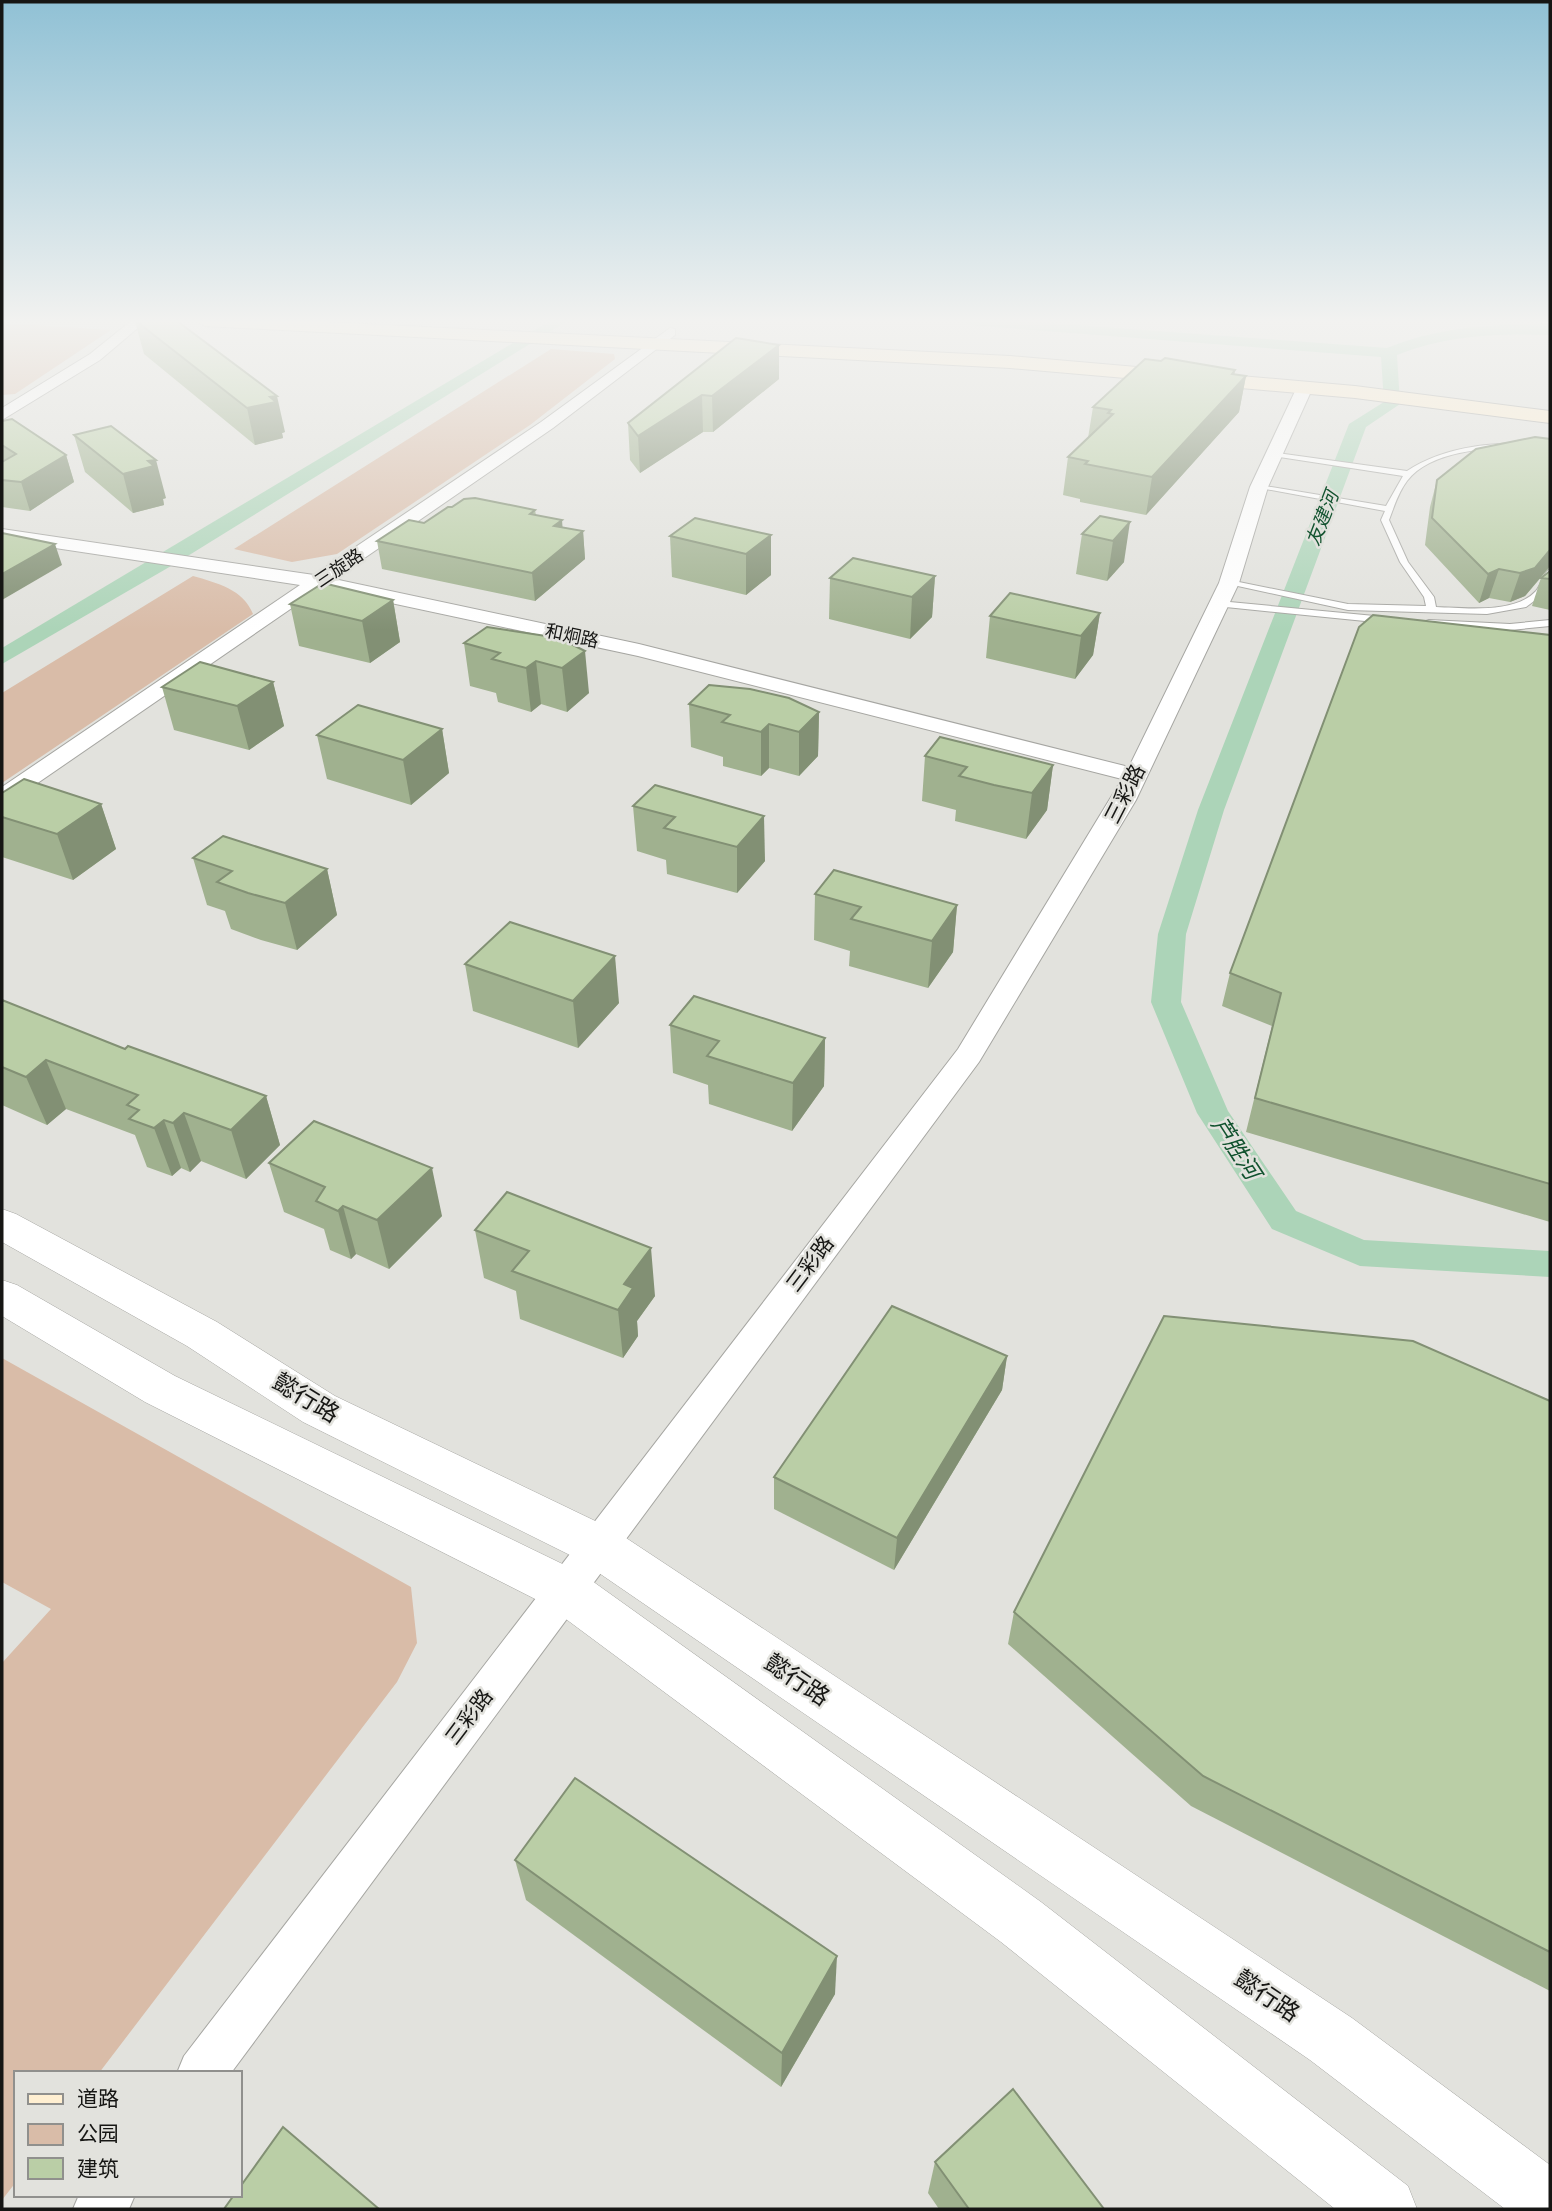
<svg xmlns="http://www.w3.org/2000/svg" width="1552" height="2211" font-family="Quicksand,'Noto Sans SC',sans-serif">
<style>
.green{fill:#d9bca8}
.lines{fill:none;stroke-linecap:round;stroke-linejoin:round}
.canal{fill:#acd4b8;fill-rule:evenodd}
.service-casing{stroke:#a6a6a2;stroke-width:2}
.minor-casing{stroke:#a6a6a2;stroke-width:2}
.tertiary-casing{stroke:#a6a6a2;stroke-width:1}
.secondary-casing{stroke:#a6a6a2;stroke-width:2}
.service{fill:#fff;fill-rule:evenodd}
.minor{fill:#fff;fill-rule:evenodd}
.tertiary{fill:#fff;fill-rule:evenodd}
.secondary{fill:#ffefd1;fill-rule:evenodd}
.wall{fill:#a0b18f}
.shaded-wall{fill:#829074}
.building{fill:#bacea6;stroke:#829074;stroke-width:2}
.labels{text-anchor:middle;stroke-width:5;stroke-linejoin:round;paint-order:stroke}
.far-street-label{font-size:18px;fill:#161614;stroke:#e2e2dd}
.far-water-label{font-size:19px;font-style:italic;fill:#12532f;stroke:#e2e2dd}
.street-label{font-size:21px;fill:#161614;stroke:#e2e2dd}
.water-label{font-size:23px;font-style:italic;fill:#12532f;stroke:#e2e2dd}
.near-street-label{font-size:24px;fill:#161614;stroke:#e2e2dd}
</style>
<rect width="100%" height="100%" fill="#e2e2dd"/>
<g class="green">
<path d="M2 323 111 330 15 394 2 395Z"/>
<path d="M551 349 614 354 615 359 530 425 337 554 292 562 234 549Z"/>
<path d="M193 576C217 583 243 589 253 614L2 783V693Z"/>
<path d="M2 1358 411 1587 417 1643 397 1682 99 2073H16V2182L2 2200V1663L51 1609 2 1582Z"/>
</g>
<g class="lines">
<g class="canal">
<path d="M550 321H567L178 562 2 664V648Z"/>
<path d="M961 321H1022L1387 348C1439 327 1495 323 1550 326V335C1498 333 1446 335 1397 355L1400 404 1366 427 1224 810 1186 934 1181 1002 1228 1111 1296 1211 1364 1240 1550 1251V1277L1360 1266 1272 1229 1197 1113 1151 1002 1158 934 1198 810 1349 424 1384 402 1381 357 968 325Z"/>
</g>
<defs>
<g id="service">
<path d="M1532 321H1550V325Z"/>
<path d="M1550 442V446C1510 447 1434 445 1407 481 1398 493 1394 507 1389 520L1408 562 1434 597 1436 607C1464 608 1515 614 1536 591 1542 584 1542 574 1550 569V582L1546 592 1526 607 1487 614 1348 610 1224 583 1229 580 1348 604 1426 606 1424 597 1400 562 1381 520 1385 511 1255 487 1259 485 1386 506 1403 476 1273 456H1270V452L1407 471C1450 443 1500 443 1550 442Z"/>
<path d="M1219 601 1385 617 1390 620 1385 623 1216 606 1214 604Z"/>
<path d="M1429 620 1510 624 1550 620V626L1510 630 1426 625V621Z"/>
</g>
<g id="minor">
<path d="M131 321H146L100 360 2 420V408L90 354Z"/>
<path d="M670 328 675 329V335L553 428 334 579 639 644 1129 767 1219 583 1250 487 1297 387 1305 382 1313 387 1268 487 1239 583 1136 800 979 1062 231 2073H177L184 2056 958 1049 1122 779 638 656 321 588 10 802 2 804V787L300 585 2 540V529L314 575 541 422Z"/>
<path d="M79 2195H135L129 2209H73Z"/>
</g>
<g id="tertiary">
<path d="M2 1209 16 1214 217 1322 335 1396 614 1530 1352 2018 1550 2165V2209H1505L1310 2060 580 1560 303 1422 187 1346 2 1242Z"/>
<path d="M2 1280 17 1285 175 1376 581 1573 1041 1902 1408 2186 1417 2209H1335L1001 1942 547 1605 145 1402 2 1316Z"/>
</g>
<path id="secondary" d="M196 321H306L1010 356 1355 386 1550 411V423L1355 398 1010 368 205 326Z"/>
</defs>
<use href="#service" class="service-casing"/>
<use href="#minor" class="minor-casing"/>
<use href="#tertiary" class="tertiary-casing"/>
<use href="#secondary" class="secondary-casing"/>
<use href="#service" class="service"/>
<use href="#minor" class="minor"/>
<use href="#tertiary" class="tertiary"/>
<use href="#secondary" class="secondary"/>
</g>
<g class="wall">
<path d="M135 321 285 432 282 433 283 438 255 445 144 354Z"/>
<path d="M736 338 779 379 713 432H703L640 473 630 460 628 423Z"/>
<path d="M1161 361 1235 370 1234 374 1246 376 1239 412 1146 515 1080 502V499L1063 495 1068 457 1088 438 1093 407Z"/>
<path d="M2 421 66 455 74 482 30 511 2 507Z"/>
<path d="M74 435 166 498 163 499 164 505 133 513 85 472Z"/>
<path d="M1550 439V567L1525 596 1510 602 1489 598 1479 603 1425 545 1430 507 1437 480Z"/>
<path d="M452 507 535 510 536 515 562 520V527L583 531 585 559 535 601 382 569 377 541 424 523Z"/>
<path d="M1100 516 1124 562 1107 581 1076 574 1082 534Z"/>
<path d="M771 535V575L746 595 672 577 670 536Z"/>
<path d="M1550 571V610L1532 606 1541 578Z"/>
<path d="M935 576 932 617 910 639 829 619 830 578Z"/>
<path d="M393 600 400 642 370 663 299 646 290 604Z"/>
<path d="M1100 613 1093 655 1075 679 986 658 990 616Z"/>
<path d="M1550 635V1222L1246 1132 1272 1026 1222 1006 1230 973Z"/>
<path d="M559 638 589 693 567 712 541 704 531 712 498 702 496 693 470 686 464 643Z"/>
<path d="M273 682 284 726 249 750 174 730 162 687Z"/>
<path d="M689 704 819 712 818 756 799 776 769 768 761 776 723 766V757L691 747Z"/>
<path d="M442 729 449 773 411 805 327 779 317 735Z"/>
<path d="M925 756 1053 765 1047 810 1026 839 955 821 956 810 922 801Z"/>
<path d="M655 785 765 861 737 893 667 874 666 860 637 851 633 806Z"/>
<path d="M2 793 101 804 116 849 73 880 2 857Z"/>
<path d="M193 858 327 869 337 915 297 950 261 940 231 929 225 911 207 905Z"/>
<path d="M815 894 957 905 953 952 928 988 849 966 850 951 814 940Z"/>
<path d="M465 964 619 1003 578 1048 473 1011Z"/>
<path d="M2 1000 125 1049 266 1096 280 1145 246 1179 201 1161 190 1172 181 1168 172 1176 147 1167 135 1135 66 1109 47 1125 2 1105Z"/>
<path d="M670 1025 825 1038 824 1086 792 1131 709 1104 708 1085 673 1073Z"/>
<path d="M269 1163 442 1216 389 1269 356 1254 351 1259 330 1250 324 1229 284 1212Z"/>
<path d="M475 1230 655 1296 637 1321 638 1336 623 1358 520 1319 516 1291 484 1278Z"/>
<path d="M1007 1356 1002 1390 894 1570 774 1509V1477Z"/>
<path d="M1550 1401V1991L1191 1806 1008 1644 1014 1612Z"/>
<path d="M515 1860 835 1994 781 2087 526 1900Z"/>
<path d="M935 2162 1104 2209H939L928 2193Z"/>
</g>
<g class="shaded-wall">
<path d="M779 345V379L713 432 712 396Z"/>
<path d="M1235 370 1231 392 1246 376 1239 412 1146 515 1152 477Z"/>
<path d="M702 395 703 432 640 473 638 436Z"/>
<path d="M277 396 285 432 282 433 283 438 255 445 247 408 270 397Z"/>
<path d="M66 455 74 482 30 511 21 482Z"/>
<path d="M156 460 166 498 163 499 164 505 133 513 123 474 148 461Z"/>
<path d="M562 520 564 546 583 531 585 559 535 601 532 573 554 526Z"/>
<path d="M1130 522 1124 562 1107 581 1113 541Z"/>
<path d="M771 535V575L746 595V554Z"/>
<path d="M55 544 62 565 2 600V574Z"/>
<path d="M1550 550V566L1525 596 1510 602 1520 573Z"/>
<path d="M1499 569 1489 598 1479 603 1488 574Z"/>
<path d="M935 576 932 617 910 639 912 597Z"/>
<path d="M393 600 400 642 370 663 362 621Z"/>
<path d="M1100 613 1093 655 1075 679 1081 636Z"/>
<path d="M585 651 589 693 567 712 562 668Z"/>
<path d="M536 661 541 704 531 712 526 668Z"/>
<path d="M273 682 284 726 249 750 237 706Z"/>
<path d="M819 712 818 756 799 776V732Z"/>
<path d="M769 724V768L761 776V732Z"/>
<path d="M442 729 449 773 411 805 403 760Z"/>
<path d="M1053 765 1047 810 1026 839 1032 793Z"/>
<path d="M101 804 116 849 73 880 57 834Z"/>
<path d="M764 816 765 861 737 893V847Z"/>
<path d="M327 869 337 915 297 950 285 903Z"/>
<path d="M957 905 953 952 928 988 932 941Z"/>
<path d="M615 956 619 1003 578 1048 573 1001Z"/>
<path d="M825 1038 824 1086 792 1131 793 1083Z"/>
<path d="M46 1060 66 1109 47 1125 26 1077Z"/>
<path d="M266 1096 280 1145 246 1179 231 1130Z"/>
<path d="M184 1113 201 1161 190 1172 173 1123Z"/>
<path d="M164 1120 181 1168 172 1176 154 1128Z"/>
<path d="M432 1168 442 1216 389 1269 377 1220Z"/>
<path d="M343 1206 356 1254 351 1259 338 1211Z"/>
<path d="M651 1248 655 1296 637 1321 638 1336 623 1358 618 1310 624 1284Z"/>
<path d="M1007 1356 1002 1390 894 1570 897 1538Z"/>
<path d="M837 1956 835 1994 781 2087 782 2053Z"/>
</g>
<g class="building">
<path d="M136 321H177L277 396 270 397 276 402 247 408Z"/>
<path d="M736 338 779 345 712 396 702 395 638 436 628 423Z"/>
<path d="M1165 358 1235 370 1232 374 1246 376 1152 477 1085 464 1088 461 1068 457 1113 414 1108 413 1111 410 1093 407 1145 359 1161 361Z"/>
<path d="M12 419 66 455 21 482 2 480V462L16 454 2 445V421Z"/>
<path d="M111 426 156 460 148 461 154 466 123 474 74 435Z"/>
<path d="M1535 437 1550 439V550L1535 568 1520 573 1499 569 1488 574 1432 518 1437 480 1476 449Z"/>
<path d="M475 498 535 510 530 514 562 520 554 526 583 531 532 573 377 541 409 520 424 523 448 507H452L464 499Z"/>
<path d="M1100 516 1130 522 1113 541 1082 534Z"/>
<path d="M695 518 771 535 746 554 670 536Z"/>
<path d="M2 533 55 544 2 574Z"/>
<path d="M853 558 935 576 912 597 830 578Z"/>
<path d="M1550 571V579L1541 578Z"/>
<path d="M323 583 393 600 362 621 290 604Z"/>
<path d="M1010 593 1100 613 1081 636 990 616Z"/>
<path d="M1373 615 1550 635V1184L1255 1098 1281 993 1230 973 1359 627Z"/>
<path d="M487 627 559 638 585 651 562 668 536 661 526 668 492 659 500 653 464 643Z"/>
<path d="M200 662 273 682 237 706 162 687Z"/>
<path d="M709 685 750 689 789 698 819 712 799 732 769 724 761 732 722 722 730 715 689 704Z"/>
<path d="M358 705 442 729 403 760 317 735Z"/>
<path d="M940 737 1053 765 1032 793 994 785 959 776 967 767 925 756Z"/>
<path d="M24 779 101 804 57 834 2 817V793Z"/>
<path d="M655 785 764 816 737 847 664 828 675 817 633 806Z"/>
<path d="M223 836 327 869 285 903 248 893 217 882 232 871 193 858Z"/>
<path d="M834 870 957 905 932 941 851 919 861 907 815 894Z"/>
<path d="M510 922 615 956 573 1001 465 964Z"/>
<path d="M694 996 825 1038 793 1083 707 1056 719 1041 670 1025Z"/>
<path d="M2 1000 125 1049 128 1046 266 1096 231 1130 184 1113 173 1123 164 1120 154 1128 129 1119 139 1110 127 1105 138 1095 46 1060 26 1077 2 1067Z"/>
<path d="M314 1121 432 1168 377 1220 343 1206 338 1211 316 1201 325 1187 269 1163Z"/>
<path d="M507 1192 651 1248 624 1284 633 1288 618 1310 512 1271 529 1251 475 1230Z"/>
<path d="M892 1306 1007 1356 897 1538 774 1477Z"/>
<path d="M1164 1316 1413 1341 1550 1401V1952L1203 1776 1014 1612Z"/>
<path d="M575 1778 837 1956 782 2053 515 1860Z"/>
<path d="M1013 2089 1104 2209H969L935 2162Z"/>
<path d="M283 2127 379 2209H224L234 2195H240V2187Z"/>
</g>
<linearGradient id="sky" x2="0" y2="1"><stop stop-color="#90c1d5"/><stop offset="0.51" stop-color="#f2f2f0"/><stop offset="1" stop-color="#f2f2f0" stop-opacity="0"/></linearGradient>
<rect width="1552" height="630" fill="url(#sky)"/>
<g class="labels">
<g class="far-street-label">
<text transform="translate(339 568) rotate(-34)" y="6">三旋路</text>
<text transform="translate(572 636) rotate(12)" y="6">和炯路</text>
</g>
<g class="far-water-label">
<text transform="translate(1322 518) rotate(-69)" y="7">友建河</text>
</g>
<g class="street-label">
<text transform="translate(1125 794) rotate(-63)" y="7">三彩路</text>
<text transform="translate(810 1264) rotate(-53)" y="7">三彩路</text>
<text transform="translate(469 1717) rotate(-53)" y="7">三彩路</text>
</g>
<g class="water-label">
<text transform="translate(1236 1148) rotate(57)" y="8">芦胜河</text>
</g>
<g class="near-street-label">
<text transform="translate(306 1398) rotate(31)" y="8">懿行路</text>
<text transform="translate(797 1680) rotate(34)" y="8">懿行路</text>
<text transform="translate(1267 1996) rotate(34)" y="8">懿行路</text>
</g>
</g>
<rect width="1552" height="2211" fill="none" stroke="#161614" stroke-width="7"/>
<rect x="14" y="2071" width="228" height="126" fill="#e2e2dd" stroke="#90908d" stroke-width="2"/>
<rect x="28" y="2094" width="35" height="10" fill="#ffefd1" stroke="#90908d" stroke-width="2"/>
<text x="77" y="2106" font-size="21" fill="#161614">道路</text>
<rect x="28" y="2124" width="35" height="21" fill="#d9bca8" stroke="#90908d" stroke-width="2"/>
<text x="77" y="2141" font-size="21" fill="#161614">公园</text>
<rect x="28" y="2158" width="35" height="21" fill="#bacea6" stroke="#90908d" stroke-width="2"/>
<text x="77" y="2176" font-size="21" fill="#161614">建筑</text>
</svg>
